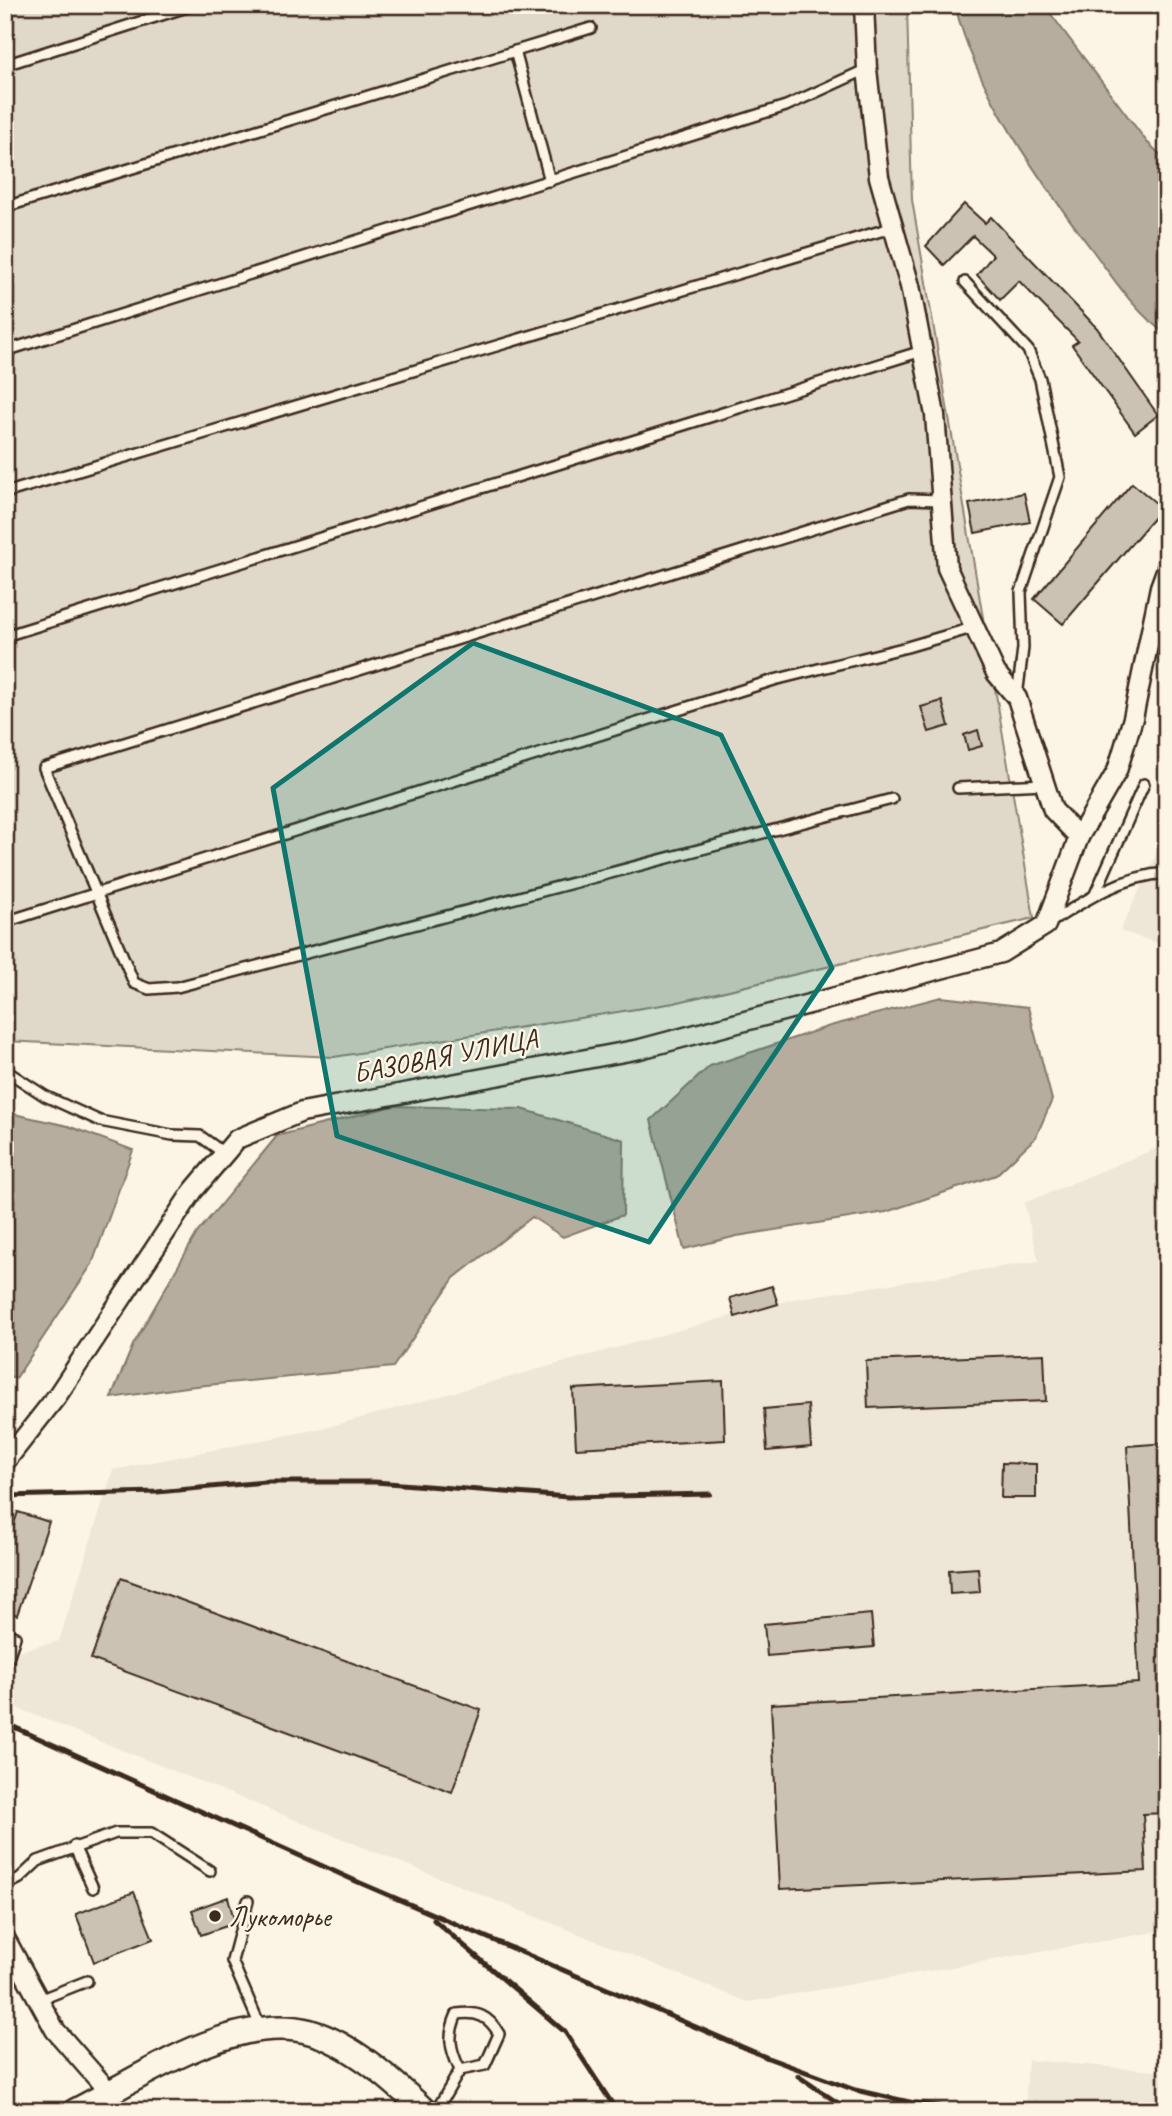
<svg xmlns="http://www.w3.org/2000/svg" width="1172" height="2116" font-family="Caveat,sans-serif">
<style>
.built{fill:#eee6d6}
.green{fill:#e0d8c8;stroke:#8e8173;stroke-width:2}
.water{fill:#b7ad9e;stroke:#85796b;stroke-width:2}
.building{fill:#ccc2b3;stroke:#3b2a1e;stroke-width:2}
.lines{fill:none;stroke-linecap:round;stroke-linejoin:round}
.service-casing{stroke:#3b2a1e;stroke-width:14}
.minor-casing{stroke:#3b2a1e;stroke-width:23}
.tertiary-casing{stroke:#3b2a1e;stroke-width:28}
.service{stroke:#fcf5e5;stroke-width:9}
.minor{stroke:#fcf5e5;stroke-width:18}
.tertiary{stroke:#fcf5e5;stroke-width:23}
.rail{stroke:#3b2a1e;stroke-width:5}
.marked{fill:#0f766e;fill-opacity:0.2;stroke:#0f766e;stroke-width:5;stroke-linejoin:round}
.poi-dot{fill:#3b2a1e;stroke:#fcf5e5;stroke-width:2.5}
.labels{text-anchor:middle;stroke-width:5;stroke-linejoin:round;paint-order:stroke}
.street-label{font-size:28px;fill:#3b2a1e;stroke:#fcf5e5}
.poi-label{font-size:28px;fill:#3b2a1e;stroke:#fcf5e5;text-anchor:start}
</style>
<rect width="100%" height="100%" fill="#fcf5e5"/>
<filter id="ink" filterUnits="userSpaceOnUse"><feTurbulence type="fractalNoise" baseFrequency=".0143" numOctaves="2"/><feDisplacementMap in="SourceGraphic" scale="14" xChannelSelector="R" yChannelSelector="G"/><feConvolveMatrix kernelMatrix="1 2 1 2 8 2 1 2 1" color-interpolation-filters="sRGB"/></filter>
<g filter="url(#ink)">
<g class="built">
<path d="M1167 832V946L1120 931Z"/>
<path d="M1167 1144V1930L748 2002 5 1703V1689L19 1651 59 1641 113 1470 328 1427 793 1299 1039 1261 1024 1203Z"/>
<path d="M1028 2060 1167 2072V2111H1025Z"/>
</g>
<path class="green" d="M5 5H907L912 200 1034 918 674 1003 334 1057 5 1041Z"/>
<g class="water">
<path d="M955 5H1044L1147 142 1167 161V335C1136 313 1116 282 1093 251 1040 181 976 92 955 5Z"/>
<path d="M941 997 1028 1007 1052 1100 1036 1137 996 1175 886 1212 737 1236 684 1249 651 1120 710 1066 830 1026Z"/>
<path d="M393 1106 522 1109 624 1140 623 1215 563 1237 532 1217 454 1278 393 1367 186 1387 111 1398 133 1345 197 1233 277 1136Z"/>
<path d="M5 1112 68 1126 133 1150 92 1264 16 1378 5 1375Z"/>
</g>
<g class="building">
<path d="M964 204 985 223 991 217 1097 328 1158 415 1135 433 1072 345 1078 341 1019 281 1000 300 977 275 993 255 973 236 944 265 926 246Z"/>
<path d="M1132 483 1162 508 1063 624 1034 599Z"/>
<path d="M1024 493 1030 522 975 533 969 504Z"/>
<path d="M942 701 949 726 929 732 921 707Z"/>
<path d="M978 730 982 746 968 750 964 735Z"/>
<path d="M772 1286 778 1304 735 1317 730 1298Z"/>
<path d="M1044 1354 1046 1401 868 1408 866 1361Z"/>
<path d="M723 1381 725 1440 576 1448 573 1389Z"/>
<path d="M808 1405 811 1447 767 1451 764 1409Z"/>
<path d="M1167 1443V1813L1143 1814 1146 1871 780 1889 771 1704 1139 1683 1127 1446Z"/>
<path d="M1002 1463 1036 1464V1498H1001Z"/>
<path d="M18 1512 49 1522 17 1615 5 1611V1550Z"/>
<path d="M978 1568 980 1592 950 1594 949 1570Z"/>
<path d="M121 1578 481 1710 452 1792 91 1659Z"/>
<path d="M871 1614 874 1647 767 1656 764 1624Z"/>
<path d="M134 1892 153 1939 94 1962 76 1914Z"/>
<path d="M228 1897 235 1923 201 1935 192 1910Z"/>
</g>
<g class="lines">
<defs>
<g id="service">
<path d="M515 51 550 181"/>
<path d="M5 65 193 5"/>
<path d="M5 207 591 28"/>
<path d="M965 282 1028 350 1040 379 1060 477 1021 592 1023 648 1017 697"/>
<path d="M5 351 786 106 867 69"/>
<path d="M5 493 894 227"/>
<path d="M5 636 922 351"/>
<path d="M958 788 1044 784"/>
<path d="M892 799 177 987 149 989 134 983 44 768 909 499 940 500"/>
<path d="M1095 894 1144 784"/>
<path d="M5 922 774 680 907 647 972 628"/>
<path d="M1048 924C1085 900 1121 876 1167 873"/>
<path d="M5 1070 45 1096 100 1121 172 1135 200 1136 225 1154"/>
<path d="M5 1633 15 1637 5 1667"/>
<path d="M74 1846 93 1888"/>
<path d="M5 1886 20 1878 38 1861 116 1833H151L210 1871"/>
<path d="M248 1901 232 1961 261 2028"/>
<path d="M39 2000 87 1981"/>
<path d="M436 2111 460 2070 485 2065 499 2034C489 2016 477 2011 457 2014 447 2036 450 2049 460 2070"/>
</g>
<g id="minor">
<path d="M1079 837 1117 771 1133 718 1160 587 1167 568"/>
<path d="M5 1462 57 1396 193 1191 237 1139 302 1112 640 1049 1001 953 1046 925 1079 837 1053 810 1017 698 996 673 947 568 935 415 910 286 879 177 867 69 864 5"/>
<path d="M5 1938 55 2030 110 2093"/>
</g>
<path id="tertiary" d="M75 2111C140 2078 222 2020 296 2029 343 2035 392 2080 425 2111"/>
</defs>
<use href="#service" class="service-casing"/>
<use href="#minor" class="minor-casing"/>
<use href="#tertiary" class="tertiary-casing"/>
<use href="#service" class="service"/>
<use href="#minor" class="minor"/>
<use href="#tertiary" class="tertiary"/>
<g class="rail">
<path d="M5 1496 157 1492 265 1482H375L568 1497 710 1494"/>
<path d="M5 1723 358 1882 768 2058 855 2090 914 2103 980 2111"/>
<path d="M434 1920 565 2032 617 2111"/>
<path d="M798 2076 850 2111"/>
</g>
</g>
</g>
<path class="marked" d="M473 643 721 735 832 968 649 1242 337 1136 273 788Z"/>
<circle class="poi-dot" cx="215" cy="1916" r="7"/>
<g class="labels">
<g class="street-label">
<text transform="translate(445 1055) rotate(-11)" y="10">БАЗОВАЯ УЛИЦА</text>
</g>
<g class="poi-label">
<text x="229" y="1926">Лукоморье</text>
</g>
</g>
<rect width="1172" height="2116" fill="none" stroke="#fcf5e5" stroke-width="28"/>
<rect x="14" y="14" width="1144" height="2088" fill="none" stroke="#3b2a1e" stroke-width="2.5" filter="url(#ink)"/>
</svg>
